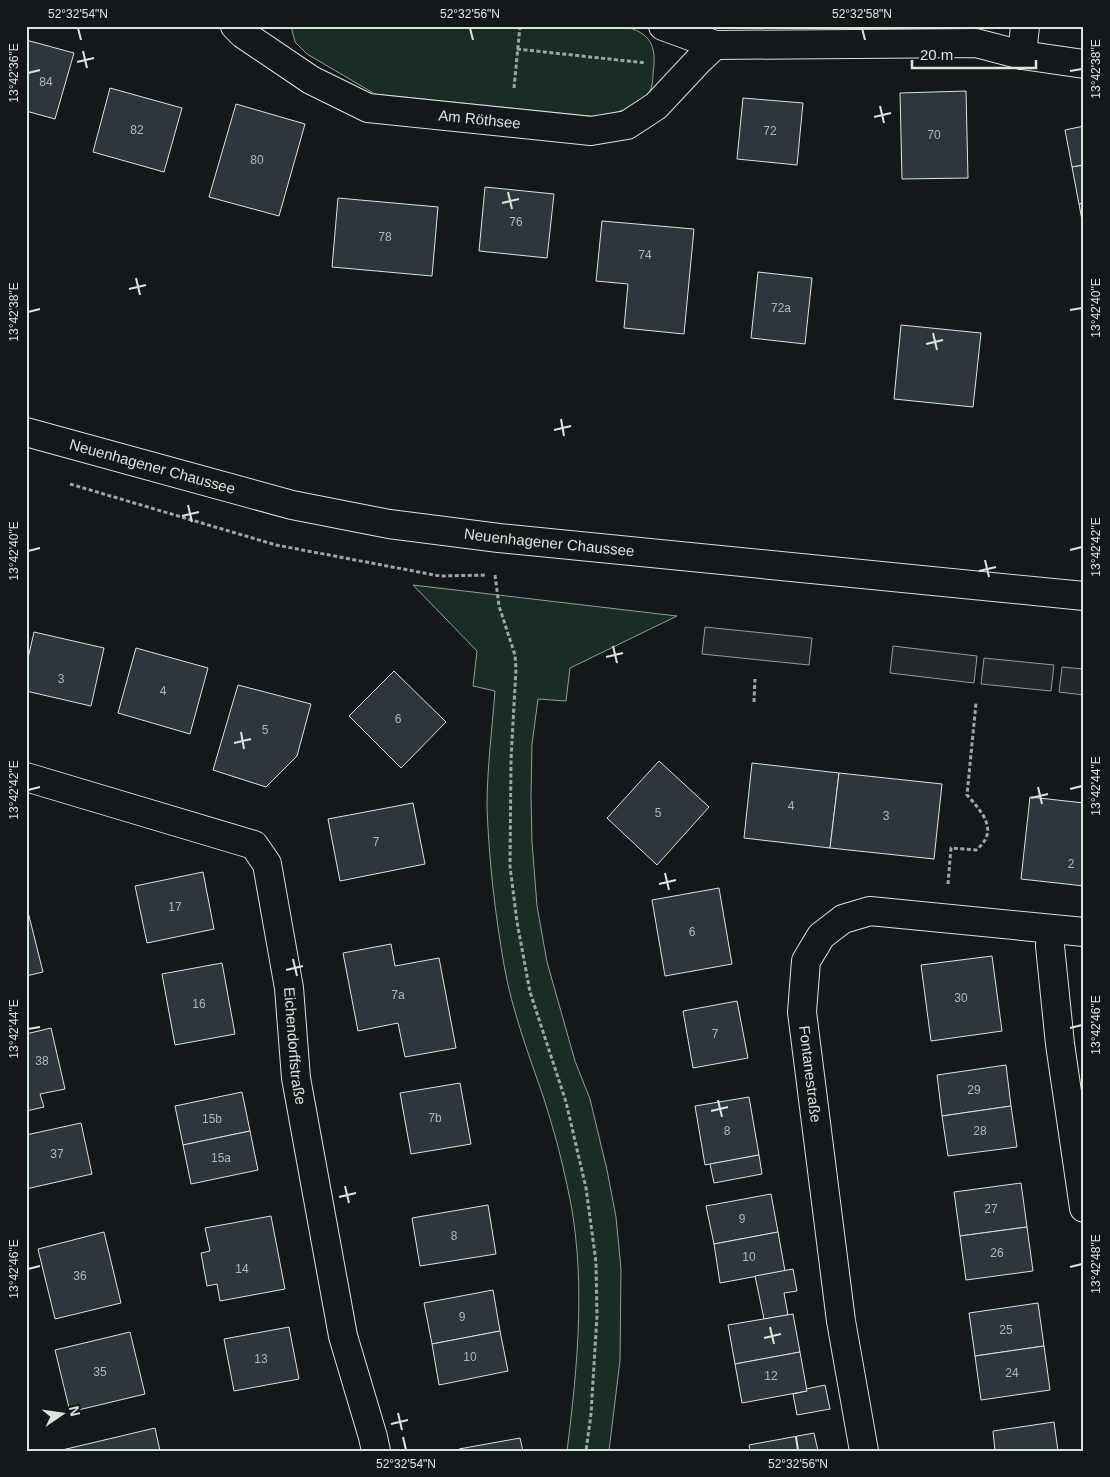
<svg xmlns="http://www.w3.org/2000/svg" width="1110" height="1477" font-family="Arial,sans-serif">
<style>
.green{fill:#1a2d24;stroke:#939e99}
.parking{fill:#24282b;stroke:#939e99}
.building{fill:#2c363c;stroke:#d8e6dc}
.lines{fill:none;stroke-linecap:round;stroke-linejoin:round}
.minor-casing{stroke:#d8e6dc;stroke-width:30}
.path{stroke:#9da8a2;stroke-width:3;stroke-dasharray:4 2.5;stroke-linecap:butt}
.minor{stroke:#14181c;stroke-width:28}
.ticks{fill:none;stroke:#d8e6dc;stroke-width:2}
.labels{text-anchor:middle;stroke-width:4;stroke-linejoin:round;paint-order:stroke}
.number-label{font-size:12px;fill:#adbab4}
.street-label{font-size:15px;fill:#d8e6dc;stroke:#14181c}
.neatline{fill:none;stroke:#d8e6dc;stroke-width:2}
.ticks-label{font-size:12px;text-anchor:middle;fill:#d8e6dc}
</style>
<rect width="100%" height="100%" fill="#14181c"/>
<g class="green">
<path d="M291 26H623C651 33 657 45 653 74 653 80 652 91 647 95 635 109 616 112 599 117L375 94 307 54 295 42Z"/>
<path d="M413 585 677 616 570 668 566 701 538 699 532 744 531 796 532 842 537 906 547 962 575 1061 590 1099 607 1170 616 1217 621 1269 620 1360 609 1451H567C578 1363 587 1272 567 1185 561 1156 553 1127 544 1099 529 1055 512 1011 504 965 495 913 489 861 487 807 487 769 492 730 495 691L473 686 477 651Z"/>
</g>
<g class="parking">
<path d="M705 627 812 638 809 665 702 654Z"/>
<path d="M893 646 977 656 974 683 890 673Z"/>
<path d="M984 658 1054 665 1051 691 981 684Z"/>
<path d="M1062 667 1084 669V695L1059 692Z"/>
</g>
<g class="building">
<path d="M26 40 74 53 55 119 26 111Z"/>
<path d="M110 88 182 108 164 172 93 152Z"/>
<path d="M966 91 968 178 902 179 900 93Z"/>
<path d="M743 98 803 103 797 165 737 159Z"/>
<path d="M236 104 305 124 279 216 209 197Z"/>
<path d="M1084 126V165L1072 167 1065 130Z"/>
<path d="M1084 165V203L1079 204 1072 167Z"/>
<path d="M485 187 554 194 547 258 479 251Z"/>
<path d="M338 198 438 207 432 276 332 267Z"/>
<path d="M1084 203V231L1079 204Z"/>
<path d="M602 221 694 229 684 334 624 328 628 284 596 281Z"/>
<path d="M758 272 812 278 805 344 751 338Z"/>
<path d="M901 325 981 333 973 407 894 399Z"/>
<path d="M34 632 104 648 91 706 26 691V667Z"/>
<path d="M136 648 208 668 190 734 118 713Z"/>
<path d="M394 671 446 722 401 768 349 716Z"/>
<path d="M238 685 311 704 297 756 266 787 213 770Z"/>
<path d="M659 761 709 807 657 865 607 818Z"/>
<path d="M752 763 839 773 830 848 744 838Z"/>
<path d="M839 773 942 784 934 859 830 848Z"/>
<path d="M1030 797 1084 803V886L1021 879Z"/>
<path d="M413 803 425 864 340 881 328 819Z"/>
<path d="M203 872 214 929 147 943 135 886Z"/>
<path d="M719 888 732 964 665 976 652 900Z"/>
<path d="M28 912 43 972 26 976V913Z"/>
<path d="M391 944 395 966 439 958 456 1048 405 1057 398 1023 358 1031 343 953Z"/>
<path d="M992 956 1002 1031 931 1041 921 965Z"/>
<path d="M222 963 235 1034 175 1045 162 974Z"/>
<path d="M737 1001 748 1058 693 1068 683 1011Z"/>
<path d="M51 1028 65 1089 40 1094 44 1107 26 1111V1034Z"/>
<path d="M1006 1065 1011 1106 942 1116 937 1075Z"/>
<path d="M460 1083 471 1144 411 1154 400 1093Z"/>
<path d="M242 1092 250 1131 183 1145 175 1106Z"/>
<path d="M749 1097 759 1155 705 1165 695 1106Z"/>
<path d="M1011 1106 1017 1147 948 1156 942 1116Z"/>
<path d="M81 1123 92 1174 26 1189V1135Z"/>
<path d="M250 1131 258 1170 191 1184 183 1145Z"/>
<path d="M759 1155 762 1174 714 1183 710 1164Z"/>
<path d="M1021 1183 1027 1227 960 1236 954 1192Z"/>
<path d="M771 1194 778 1232 714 1244 706 1206Z"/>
<path d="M488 1205 496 1254 420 1266 412 1218Z"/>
<path d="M271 1216 285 1289 220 1301 217 1284 207 1286 201 1253 210 1251 205 1228Z"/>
<path d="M1027 1227 1033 1271 966 1280 960 1236Z"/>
<path d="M104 1232 121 1303 55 1319 38 1249Z"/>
<path d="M778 1232 785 1271 720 1283 714 1244Z"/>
<path d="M793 1269 797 1291 784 1293 788 1315 764 1319 755 1276Z"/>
<path d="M493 1290 500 1331 432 1344 424 1303Z"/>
<path d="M1038 1303 1044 1346 975 1356 969 1313Z"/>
<path d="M793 1314 800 1352 735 1364 728 1325Z"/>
<path d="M289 1327 299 1379 234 1391 224 1339Z"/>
<path d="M500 1331 508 1371 439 1385 432 1344Z"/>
<path d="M130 1332 145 1394 70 1412 55 1350Z"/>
<path d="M1044 1346 1050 1390 981 1400 975 1356Z"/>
<path d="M800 1352 807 1391 742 1403 735 1364Z"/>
<path d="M825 1385 830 1409 797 1415 793 1394 807 1391 806 1389Z"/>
<path d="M1054 1422 1058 1451H995L993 1431Z"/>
<path d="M155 1428 160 1451H62V1450Z"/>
<path d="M814 1433 818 1451H750L749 1445Z"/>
<path d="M520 1438 523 1451H460L459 1449Z"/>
</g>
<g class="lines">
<defs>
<g id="minor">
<path id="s1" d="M235 26 243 34 311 80 368 108 591 131 627 125 656 106 699 60 715 45"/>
<path d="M663 26 715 45 976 43 1022 55 1084 64"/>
<path d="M1022 55 1025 26"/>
<path id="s2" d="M26 432 292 505 389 524 499 538 1084 596"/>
<path id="s3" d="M26 777 254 845 267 864 289 988 296 1078 343 1336 373 1437 376 1451"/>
<path d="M1051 929 1050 946 1060 1044 1084 1208"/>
<path d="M864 1451 841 1321 802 1012 806 961 821 936 843 919 870 911 1084 932"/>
</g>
</defs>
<use href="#minor" class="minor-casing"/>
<g class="path">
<path d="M517 49 646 63"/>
<path d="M514 88 520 26"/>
<path d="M70 484 276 545 440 576 487 575"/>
<path d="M495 575 499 606 515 655 516 669 511 759 510 866 517 922 530 992 566 1102 586 1188 596 1262 597 1316 591 1414 586 1451"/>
<path d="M754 702 755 679"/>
<path d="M948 884 951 848 976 850C1000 831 982 812 967 795L976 703"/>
</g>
<use href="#minor" class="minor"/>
</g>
<path class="ticks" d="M78 28 81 40M470 28 473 40M862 28 865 40M83 51 87 68M77 62 94 58M1070 71 1082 69M28 73 40 70M880 106 884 123M874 117 891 113M508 192 512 209M502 203 519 199M136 278 140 295M129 289 146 285M1070 310 1082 308M28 312 40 309M933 333 937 350M926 344 943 340M561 419 564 436M554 430 571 426M188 505 192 522M182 516 199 512M1070 550 1082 547M28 551 40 548M985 560 989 577M979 571 996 567M613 646 617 663M606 657 623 653M241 732 244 749M234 743 251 739M1038 787 1042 804M1070 789 1082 786M28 790 40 787M1031 798 1048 794M665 873 669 890M659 884 676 880M293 959 297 976M286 970 303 966M1070 1028 1082 1025M28 1029 40 1027M718 1100 722 1117M711 1111 728 1107M345 1186 349 1203M339 1197 356 1193M1070 1267 1082 1264M28 1269 40 1266M770 1327 774 1344M764 1338 781 1334M398 1413 402 1430M391 1424 408 1420M403 1437 406 1450M796 1437 798 1450"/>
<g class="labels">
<g class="number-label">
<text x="46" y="86">84</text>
<text x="137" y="134">82</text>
<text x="770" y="135">72</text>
<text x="934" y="139">70</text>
<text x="257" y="164">80</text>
<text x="516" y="226">76</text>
<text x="385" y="241">78</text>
<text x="645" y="259">74</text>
<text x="781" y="312">72a</text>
<text x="61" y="683">3</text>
<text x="163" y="695">4</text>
<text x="398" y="723">6</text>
<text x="265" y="734">5</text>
<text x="791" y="810">4</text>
<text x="658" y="817">5</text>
<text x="886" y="820">3</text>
<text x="376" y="846">7</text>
<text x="1071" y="868">2</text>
<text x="175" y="911">17</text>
<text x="692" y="936">6</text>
<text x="398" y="999">7a</text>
<text x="961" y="1002">30</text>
<text x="199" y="1008">16</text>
<text x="715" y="1038">7</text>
<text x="42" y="1065">38</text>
<text x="974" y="1094">29</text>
<text x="435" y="1122">7b</text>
<text x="212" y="1123">15b</text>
<text x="727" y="1135">8</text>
<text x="980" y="1135">28</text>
<text x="57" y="1158">37</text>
<text x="221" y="1162">15a</text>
<text x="991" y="1213">27</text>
<text x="742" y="1223">9</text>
<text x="454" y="1240">8</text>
<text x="997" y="1257">26</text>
<text x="749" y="1261">10</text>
<text x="242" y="1273">14</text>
<text x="80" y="1280">36</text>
<text x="462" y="1321">9</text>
<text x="1006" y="1334">25</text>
<text x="470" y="1361">10</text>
<text x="261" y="1363">13</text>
<text x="100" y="1376">35</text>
<text x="1012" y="1377">24</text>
<text x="771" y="1380">12</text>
</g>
<g class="street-label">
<text dy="5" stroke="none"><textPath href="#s1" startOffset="269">Am Röthsee</textPath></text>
<text dy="5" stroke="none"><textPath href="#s2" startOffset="131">Neuenhagener Chaussee</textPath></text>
<text dy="5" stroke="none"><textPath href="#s2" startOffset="536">Neuenhagener Chaussee</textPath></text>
<text dy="5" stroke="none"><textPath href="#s3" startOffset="445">Eichendorffstraße</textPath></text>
<text transform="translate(810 1074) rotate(83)" y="5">Fontanestraße</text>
</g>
</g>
<rect width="1110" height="1477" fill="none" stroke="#14181c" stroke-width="55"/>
<g transform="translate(62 1414) rotate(77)" stroke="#14181c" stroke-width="4" paint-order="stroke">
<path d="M0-4L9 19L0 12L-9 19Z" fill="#d8e6dc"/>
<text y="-8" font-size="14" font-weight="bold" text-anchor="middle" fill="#d8e6dc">N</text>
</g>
<path d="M912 60v8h124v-8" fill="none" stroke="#d8e6dc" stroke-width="2.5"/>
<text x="920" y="60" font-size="15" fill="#d8e6dc" stroke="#14181c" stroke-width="4" paint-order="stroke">20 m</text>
<rect x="28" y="28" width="1054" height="1422" class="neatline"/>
<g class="ticks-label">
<text x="78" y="18">52°32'54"N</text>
<text x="470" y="18">52°32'56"N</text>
<text x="862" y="18">52°32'58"N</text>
<text transform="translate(1096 69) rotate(-90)" y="4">13°42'38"E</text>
<text transform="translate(14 73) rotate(-90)" y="4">13°42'36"E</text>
<text transform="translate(1096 308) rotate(-90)" y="4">13°42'40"E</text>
<text transform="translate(14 312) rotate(-90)" y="4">13°42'38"E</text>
<text transform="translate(1096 547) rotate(-90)" y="4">13°42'42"E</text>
<text transform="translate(14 551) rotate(-90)" y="4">13°42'40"E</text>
<text transform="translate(1096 786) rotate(-90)" y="4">13°42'44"E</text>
<text transform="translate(14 790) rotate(-90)" y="4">13°42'42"E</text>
<text transform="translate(1096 1025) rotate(-90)" y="4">13°42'46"E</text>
<text transform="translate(14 1029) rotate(-90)" y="4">13°42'44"E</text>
<text transform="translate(1096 1264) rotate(-90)" y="4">13°42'48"E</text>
<text transform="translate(14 1269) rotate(-90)" y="4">13°42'46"E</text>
<text x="406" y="1468">52°32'54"N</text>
<text x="798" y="1468">52°32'56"N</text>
</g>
</svg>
